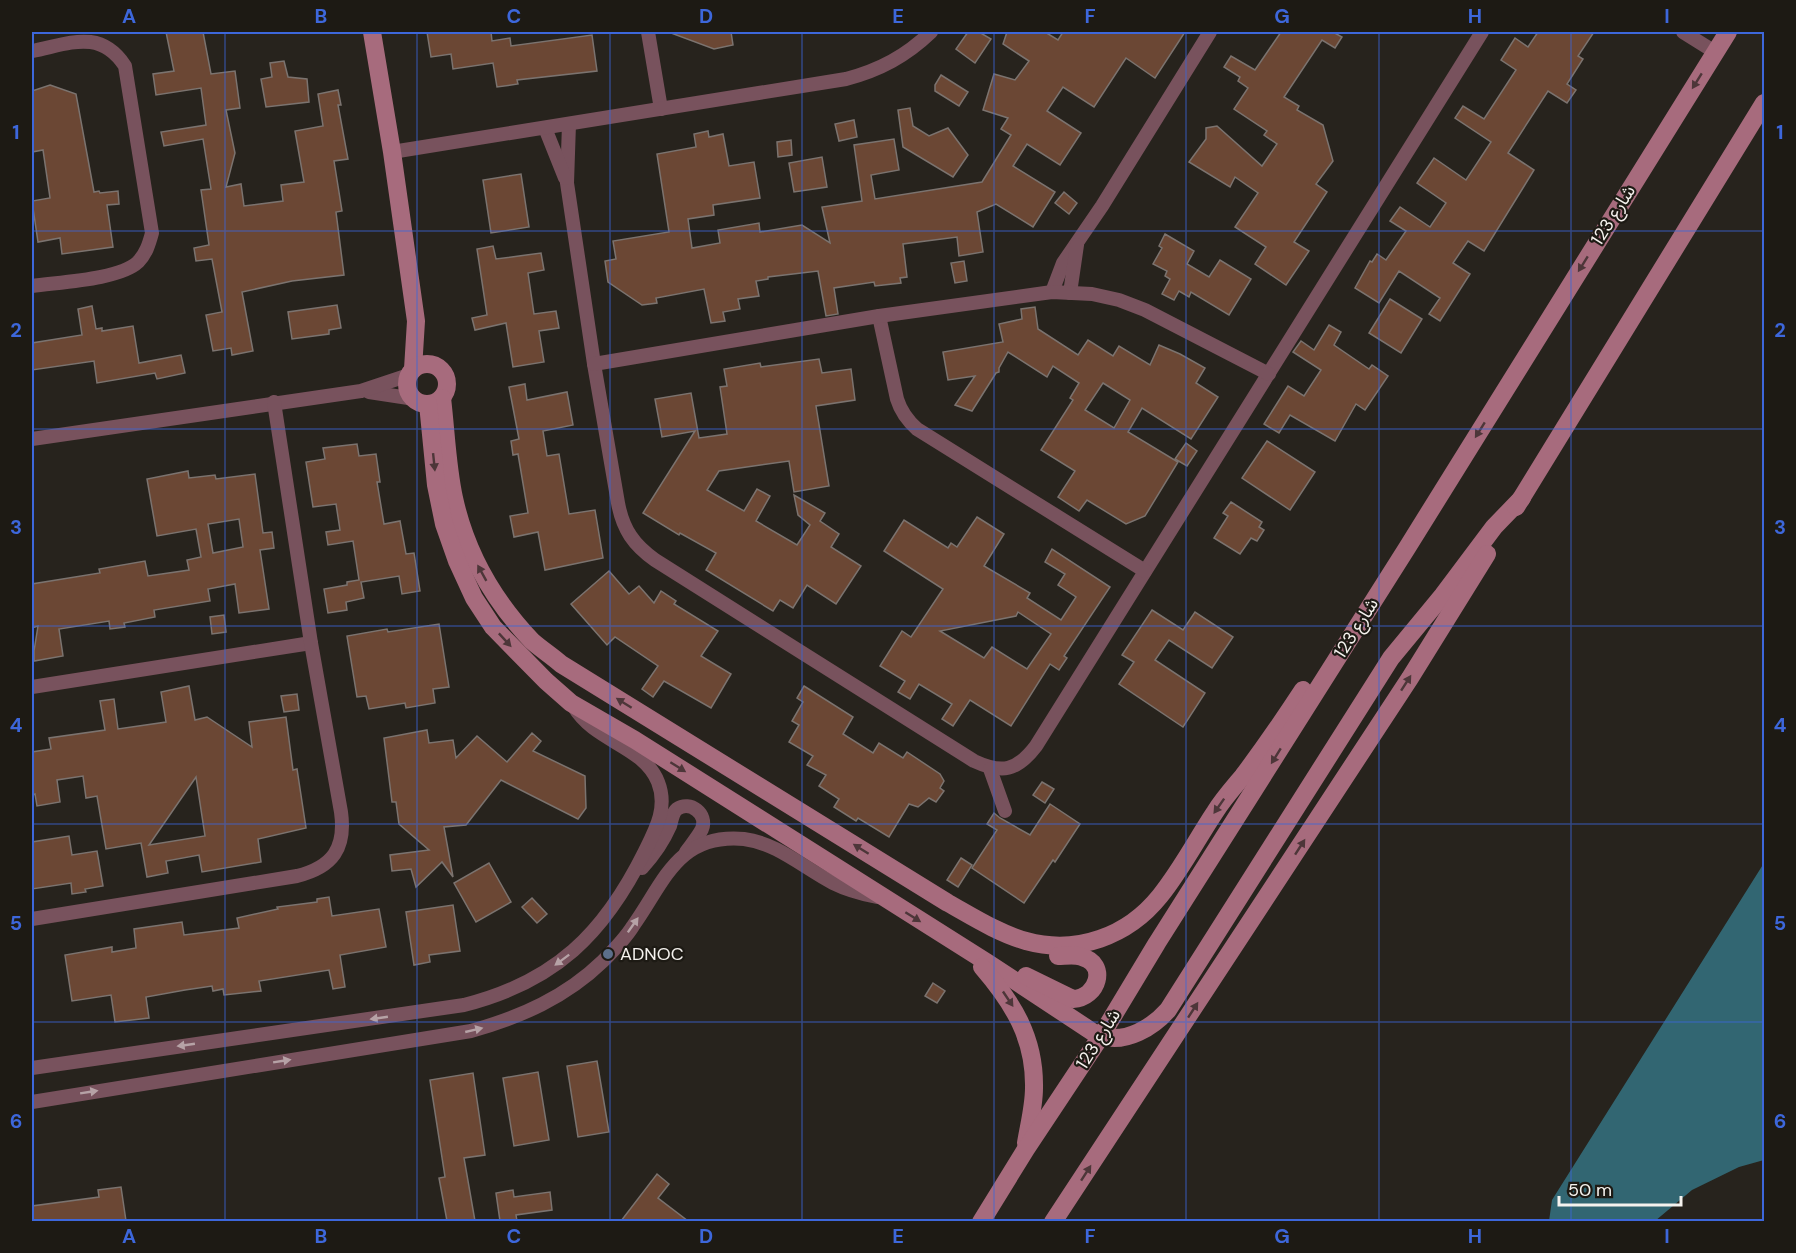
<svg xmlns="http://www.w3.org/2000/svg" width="1796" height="1253" font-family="'DM Sans','Noto Sans Arabic',sans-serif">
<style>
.water{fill:#326672}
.building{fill:#6b4734;stroke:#7b736f;stroke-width:1.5;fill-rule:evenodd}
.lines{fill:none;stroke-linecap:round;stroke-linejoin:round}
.street{stroke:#78525d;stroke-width:14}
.secondary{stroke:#a76b7d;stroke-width:18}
.oneway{fill:#4d3639}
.oneway2{fill:#b6a2a6}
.grid{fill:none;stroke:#3d67db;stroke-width:1.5;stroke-opacity:0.55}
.service-dot{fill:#5c6f8a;stroke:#1d1a14;stroke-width:2}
.labels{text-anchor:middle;stroke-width:4.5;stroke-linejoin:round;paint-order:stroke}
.street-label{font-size:18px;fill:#f5f2ee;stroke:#1d1a14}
.poi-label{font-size:18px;fill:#f5f2ee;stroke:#1d1a14;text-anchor:start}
.neatline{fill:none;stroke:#3d67db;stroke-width:2}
.grid-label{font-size:20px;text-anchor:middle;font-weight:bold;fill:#3d67db}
</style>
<rect width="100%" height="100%" fill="#27231d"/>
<path class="water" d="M1764 863V1160L1739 1167 1692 1190 1655 1221H1549L1552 1200Z"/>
<g class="building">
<path d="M166 32H203L211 74 235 71 240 108 226 110 235 153 226 187 241 184 244 206 283 201 281 185 304 182 295 131 323 126 318 94 338 90 341 105H338L348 159 334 161 342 211 336 212 344 275 292 281 242 292 253 351 232 355 231 348 213 351 206 315 222 312 212 259 196 261 194 248 209 245 201 190 211 189 203 139 164 146 161 132 206 125 201 88 156 95 153 74 174 71Z"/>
<path d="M427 32H491L492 41 510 38 511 46 592 35 597 71 517 80 518 84 497 87 493 63 453 69 451 54 431 57Z"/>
<path d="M671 32H731L733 45 714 49 671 33Z"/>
<path d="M968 32H979L991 39 975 63 956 49Z"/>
<path d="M1007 32H1045L1058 40 1063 32H1185L1155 78 1126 58 1094 107 1063 87 1047 111 1081 133 1060 165 1027 144 1013 166 1055 192 1033 227 996 204 977 212 983 252 959 256 957 237 903 244 907 277 900 278 901 283 875 286 874 282 834 288 838 314 826 316 818 271 768 277V279L756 281 759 296 738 299 740 309 723 312 725 321 711 323 704 289 656 298 657 303 642 305 608 282 605 261 616 259 613 241 669 232 657 154 696 147 694 134 708 131 709 137 723 134 729 166 754 162 760 198 713 205 714 215 688 219 692 248 720 243 718 230 759 223 760 232 802 225 830 243 822 207 862 201 854 145 894 139 899 170 871 175 875 199 982 182 1011 135 1001 129 1008 118 983 110 994 74 1015 80 1029 61 1003 44Z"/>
<path d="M1281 32H1333L1342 37 1335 48 1322 40 1284 97 1299 106 1297 110 1323 125 1333 161 1316 184 1327 192 1294 242 1309 251 1286 285 1255 264 1266 247 1235 227 1258 193 1235 177 1230 187 1189 162 1206 139V128L1217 126 1262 166 1277 144 1264 135 1267 131 1234 109 1248 88 1238 81 1240 77 1224 67 1231 56 1255 70Z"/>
<path d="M1538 32H1594L1578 56 1583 59 1567 84 1576 90 1567 103 1548 91 1508 153 1534 170 1484 251 1468 241 1453 263 1470 274 1440 321 1429 314 1440 298 1399 271 1379 303 1355 288 1370 261 1372 262 1377 254 1386 260 1406 231 1390 221 1400 207 1430 227 1446 203 1417 183 1434 158 1466 180 1491 142 1455 118 1463 106 1484 119 1516 70 1501 60 1515 38 1528 47Z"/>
<path d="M284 61 288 77 307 79 309 102 266 107 261 79 272 77 270 63Z"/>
<path d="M941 75 968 92 959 106 935 91V85Z"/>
<path d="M50 85 76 94 94 192 99 191 100 193 118 191 119 204 107 205 113 247 62 254 60 238 38 242 32 201 50 198 43 150 32 152V91Z"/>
<path d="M910 108 913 126 929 136 948 128 968 155 953 177 903 147 898 110Z"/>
<path d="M854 120 857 137 839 141 835 124Z"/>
<path d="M791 140 792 155 778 157 777 142Z"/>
<path d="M822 157 827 187 794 192 789 163Z"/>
<path d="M521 174 529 227 491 233 483 180Z"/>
<path d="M1064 192 1077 203 1069 214 1055 203Z"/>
<path d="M1165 234 1194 251 1187 264 1209 277 1220 260 1251 279 1229 315 1191 292 1189 297 1179 291 1174 300 1162 294 1170 279 1165 276 1167 271 1153 264 1162 248 1159 246Z"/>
<path d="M493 246 496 259 541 253 544 270 528 273 534 314 556 311 559 328 539 331 544 362 513 367 506 323 475 330 472 318 487 315 477 249Z"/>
<path d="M964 261 967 281 955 283 951 263Z"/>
<path d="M1390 299 1422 319 1401 353 1369 333Z"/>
<path d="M337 305 341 328 329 330V334L292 339 288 312Z"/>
<path d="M92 306 96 329 102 328V331L133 326 139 363 181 355 185 373 157 379 155 373 97 383 94 361 32 370V343L82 335 78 309Z"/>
<path d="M1035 307 1038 329 1078 355 1088 340 1113 356 1119 346 1150 365 1159 345 1180 354 1205 368 1196 383 1218 397 1191 439 1142 408 1128 432 1178 462 1145 516 1126 524 1087 500 1079 511 1058 497 1075 471 1041 450 1073 400 1070 398 1079 383 1053 366 1047 377 1008 352 999 368V372L996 373 972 411 955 405 975 376 948 380 943 352 1003 342 999 324 1022 319 1021 309ZM1103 383 1130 400 1114 428 1085 410Z"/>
<path d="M1329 325 1341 332 1334 345 1369 369 1372 365 1388 376 1365 410 1356 404 1335 441 1290 415 1279 433 1264 424 1288 386 1304 396 1321 370 1293 352 1301 341 1314 350Z"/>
<path d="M819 359 822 373 851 369 855 400 816 406 829 486 794 492 789 461 719 471 707 490 744 511 757 489 770 496 756 521 797 545 810 525 798 515 794 495 825 513 820 521 839 534 831 547 861 566 836 604 807 585 793 608 780 600 773 611 706 570 716 553 680 533 679 535 643 513 695 431 662 437 655 399 691 393 699 438 727 434 720 387 727 386 724 369 760 363 761 367Z"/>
<path d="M525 384 527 400 567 392 573 425 543 431 547 456 559 454 569 514 595 510 603 558 545 570 538 532 514 537 510 516 528 513 518 454 513 455 511 441 519 439 509 387Z"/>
<path d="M1267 441 1315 472 1290 510 1242 478Z"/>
<path d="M1186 443 1197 451 1187 466 1175 459Z"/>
<path d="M357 444 359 456 376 454 380 482H377L384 524 400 521 406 554 414 553 420 591 402 594 399 576 361 582 364 598 346 602 347 610 328 613 324 589 347 585V582L359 580 353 541 328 545 326 532 340 530 336 504 313 507 306 462 325 459 323 448Z"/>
<path d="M188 471 189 478 215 475 216 479 255 474 263 533 272 532 274 548 260 550 269 609 239 613 235 584 208 589 210 601 154 610 155 617 124 623 125 627 110 629 109 621 59 629 63 656 34 661V651L38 626 32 628V584L100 573 99 569 145 561 148 576 189 570 187 560 201 557 196 529 157 536 147 479ZM239 519 243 547 213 553 208 524Z"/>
<path d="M1231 502 1262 522 1259 527 1264 530 1257 541 1251 538 1240 554 1214 538 1228 516 1223 513Z"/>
<path d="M977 517 1004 534 984 566 1030 593 1027 598 1061 620 1076 597 1058 585 1065 574 1045 562 1052 549 1110 587 1064 656 1067 658 1059 670 1050 664 1011 726 970 700 953 726 942 719 952 704 919 684 910 699 898 692 905 681 880 666 902 631 911 637 943 589 884 551 904 520 948 548 951 543 957 547ZM1018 612 1051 634 1027 669 992 647 984 658 940 631 1016 616Z"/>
<path d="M609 571 629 594 639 586 654 603 661 591 676 601 674 604 718 631 701 656 731 674 711 708 664 681 653 697 642 689 658 666 615 637 607 645 571 604Z"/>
<path d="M1152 610 1183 630 1195 612 1233 637 1212 668 1169 640 1155 660 1205 693 1183 727 1119 684 1134 662 1122 655Z"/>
<path d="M224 615 226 632 212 634 210 617Z"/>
<path d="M439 624 449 687 433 689 435 703 406 708 405 703 369 709 366 696 357 697 347 636 387 629 388 632Z"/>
<path d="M189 686 195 720 207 717 252 747 249 722 286 717 293 770 297 769 306 828 258 839 261 862 202 872 199 855 166 861 168 873 147 877 141 843 106 849 97 796 86 798 83 776 57 780 60 802 37 806 35 794 32 795V752L51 749 49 738 105 730 100 701 114 699 118 729 166 722 161 692ZM196 777 205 836 149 845Z"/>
<path d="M804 686 853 717 843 734 873 753 879 743 903 758 907 752 940 774 944 781 940 788 944 791 936 802 929 798 918 807 909 804 889 837 858 818 856 821 834 807 839 799 819 786 826 775 807 765 813 756 789 742 799 725 792 721 803 702 797 698Z"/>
<path d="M297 694 299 710 284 712 281 696Z"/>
<path d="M427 730 429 743 453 740 456 758 477 736 507 762 532 733 541 741 533 751 585 776 586 808 578 819 501 780 466 825 444 827 453 877 442 862 416 887 411 869 392 871 390 855 429 850 399 824 396 802H392L384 738Z"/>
<path d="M1042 782 1054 789 1045 803 1033 795Z"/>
<path d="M1050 804 1080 824 1055 862 1053 860 1024 903 972 868 997 830 987 824 994 813 1000 818 1030 835Z"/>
<path d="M69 836 72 855 97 851 103 886 85 889 86 892 72 894 71 883 32 889V842Z"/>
<path d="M961 858 972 865 958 887 947 880Z"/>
<path d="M489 863 511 902 476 922 454 883Z"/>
<path d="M329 897 332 916 379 909 386 947 340 955 345 987 333 989 329 970 259 981 261 991 224 995 223 989 213 991 212 986 185 990 146 997 149 1018 115 1022 111 995 72 1001 65 955 112 947V952L136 948 134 929 182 922 184 935 239 928 237 918 278 909 277 907 317 902V899Z"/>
<path d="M532 898 547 914 537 923 522 907Z"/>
<path d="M453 905 460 951 429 955 430 962 414 965 406 912Z"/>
<path d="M933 983 945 991 937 1003 925 996Z"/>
<path d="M597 1061 609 1132 578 1137 567 1066Z"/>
<path d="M538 1072 549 1140 514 1146 503 1078Z"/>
<path d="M473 1073 485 1155 464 1158 475 1221H447L439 1178 445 1177 430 1080Z"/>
<path d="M657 1174 669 1184 658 1198 688 1221H621Z"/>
<path d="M121 1187 126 1221H32V1206L99 1197 98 1190Z"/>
<path d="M513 1190 514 1197 550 1192 552 1210 516 1215 517 1221H500L496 1193Z"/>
</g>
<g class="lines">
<g class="street">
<path d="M648 32 661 109"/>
<path d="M1683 32 1715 52"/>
<path d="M32 51C69 44 100 28 125 66L152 233C149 244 146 254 138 262 119 280 58 282 32 286"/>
<path d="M569 124 567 183 594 364 618 503C623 530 634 545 655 560L974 761C1002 774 1017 771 1036 746L1482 32"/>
<path d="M545 128 565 178"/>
<path d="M392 152 846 79C880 70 906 56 931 32"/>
<path d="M1052 292 1063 263 1102 206 1210 32"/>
<path d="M1070 293 1077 245"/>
<path d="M879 316 897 399C901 412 907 420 917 429L1145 571"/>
<path d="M594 364 879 316 1052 292 1092 294 1119 300 1145 310 1269 374"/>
<path d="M369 392 415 399"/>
<path d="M32 439 361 391 409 375"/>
<path d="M32 687 311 643"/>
<path d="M990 769 1005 811"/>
<path d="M642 868C654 855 663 842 670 826 672 820 672 813 677 809 690 800 708 814 702 829 698 837 691 845 686 852"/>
<path d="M32 919 297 876C333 867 346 848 341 812L311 643 274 402"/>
<path d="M32 1068 464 1005C555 982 604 934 645 851 656 829 668 807 658 782 644 746 595 742 574 707"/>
<path d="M32 1102 471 1031C521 1017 566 997 603 961 614 950 625 939 633 926 664 883 677 833 744 839 777 843 804 868 833 883 847 890 862 894 877 897"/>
</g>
<g class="secondary">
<path d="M372 32 392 152 416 321 413 369"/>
<circle cx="427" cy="384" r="20"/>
<path d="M442 398C446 431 447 466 454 498 466 553 494 601 532 641 541 649 552 656 561 664L948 903C973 917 998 933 1026 941 1077 955 1128 936 1160 896 1181 870 1197 839 1215 812 1223 799 1233 788 1243 776 1264 748 1284 719 1303 690"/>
<path d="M428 404 436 485 444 524 457 561 474 598 493 627 546 681 571 703 635 740 988 963 1085 1027C1090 1030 1095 1035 1101 1036 1126 1044 1153 1027 1168 1010L1391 658 1443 595 1494 527 1522 498"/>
<path d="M1516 507 1764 103"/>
<path d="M982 967C1013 1003 1035 1038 1034 1088 1034 1106 1029 1125 1026 1143"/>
<path d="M1026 976 1073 999C1098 998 1108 964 1082 957 1075 954 1065 956 1058 956"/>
<path d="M981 1222 1026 1149 1101 1036 1157 943 1407 548 1728 32"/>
<path d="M1053 1222 1410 678 1487 554"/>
</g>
</g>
<defs><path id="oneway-solid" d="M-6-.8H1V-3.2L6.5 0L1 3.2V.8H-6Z" transform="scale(1.5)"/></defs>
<g class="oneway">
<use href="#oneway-solid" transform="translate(1697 81) rotate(122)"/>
<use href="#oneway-solid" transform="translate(1583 264) rotate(122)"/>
<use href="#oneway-solid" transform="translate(1480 430) rotate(122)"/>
<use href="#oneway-solid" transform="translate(434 462) rotate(84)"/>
<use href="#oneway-solid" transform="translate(482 573) rotate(-119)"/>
<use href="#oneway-solid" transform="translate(505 640) rotate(47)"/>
<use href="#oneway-solid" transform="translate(1406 683) rotate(-57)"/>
<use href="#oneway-solid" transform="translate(624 703) rotate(-148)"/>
<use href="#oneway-solid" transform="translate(1276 756) rotate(122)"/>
<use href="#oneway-solid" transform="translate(678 767) rotate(32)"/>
<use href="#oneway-solid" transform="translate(1219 806) rotate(125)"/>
<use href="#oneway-solid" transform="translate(1300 847) rotate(-57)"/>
<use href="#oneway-solid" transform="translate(861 849) rotate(-148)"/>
<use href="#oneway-solid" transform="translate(913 917) rotate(32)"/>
<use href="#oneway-solid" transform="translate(1008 999) rotate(56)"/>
<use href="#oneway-solid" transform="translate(1193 1010) rotate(-57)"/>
<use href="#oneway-solid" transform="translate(1086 1173) rotate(-57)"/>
</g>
<g class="oneway2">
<use href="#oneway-solid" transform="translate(633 925) rotate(-55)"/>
<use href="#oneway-solid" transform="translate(562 960) rotate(143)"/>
<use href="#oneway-solid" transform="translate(379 1018) rotate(172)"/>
<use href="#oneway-solid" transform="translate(474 1030) rotate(-13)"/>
<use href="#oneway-solid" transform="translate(186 1045) rotate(172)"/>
<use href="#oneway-solid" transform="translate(282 1061) rotate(-9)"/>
<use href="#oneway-solid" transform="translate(89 1092) rotate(-9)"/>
</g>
<path class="grid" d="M225 32V1222M417 32V1222M610 32V1222M802 32V1222M994 32V1222M1186 32V1222M1379 32V1222M1571 32V1222M32 231H1764M32 429H1764M32 626H1764M32 824H1764M32 1022H1764"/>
<circle class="service-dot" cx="608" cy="954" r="6"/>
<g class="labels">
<g class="street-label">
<text transform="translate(1613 215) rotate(-58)" y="6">شارع 123</text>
<text transform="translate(1356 628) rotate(-58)" y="6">شارع 123</text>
<text transform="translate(1098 1039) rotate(-58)" y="6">شارع 123</text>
</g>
<g class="poi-label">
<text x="620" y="960">ADNOC</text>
</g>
</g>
<rect width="1796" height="1253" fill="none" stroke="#1d1a14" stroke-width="66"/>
<path d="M1559 1196v9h122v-9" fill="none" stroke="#f5f2ee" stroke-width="3"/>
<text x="1568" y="1196" font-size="18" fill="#f5f2ee" stroke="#1d1a14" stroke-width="4.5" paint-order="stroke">50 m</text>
<rect x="33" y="33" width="1730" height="1187" class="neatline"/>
<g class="grid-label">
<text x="129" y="23">A</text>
<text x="321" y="23">B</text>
<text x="514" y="23">C</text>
<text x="706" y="23">D</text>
<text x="898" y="23">E</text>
<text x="1090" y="23">F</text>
<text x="1282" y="23">G</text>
<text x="1475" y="23">H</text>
<text x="1667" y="23">I</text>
<text x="16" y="139">1</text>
<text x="1780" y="139">1</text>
<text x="16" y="337">2</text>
<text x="1780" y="337">2</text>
<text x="16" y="534">3</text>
<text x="1780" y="534">3</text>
<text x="16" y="732">4</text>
<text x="1780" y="732">4</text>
<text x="16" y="930">5</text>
<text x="1780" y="930">5</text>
<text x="16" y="1128">6</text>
<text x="1780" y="1128">6</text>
<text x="129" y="1243">A</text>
<text x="321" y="1243">B</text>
<text x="514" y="1243">C</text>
<text x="706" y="1243">D</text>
<text x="898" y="1243">E</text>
<text x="1090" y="1243">F</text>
<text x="1282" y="1243">G</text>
<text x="1475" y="1243">H</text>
<text x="1667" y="1243">I</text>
</g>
</svg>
